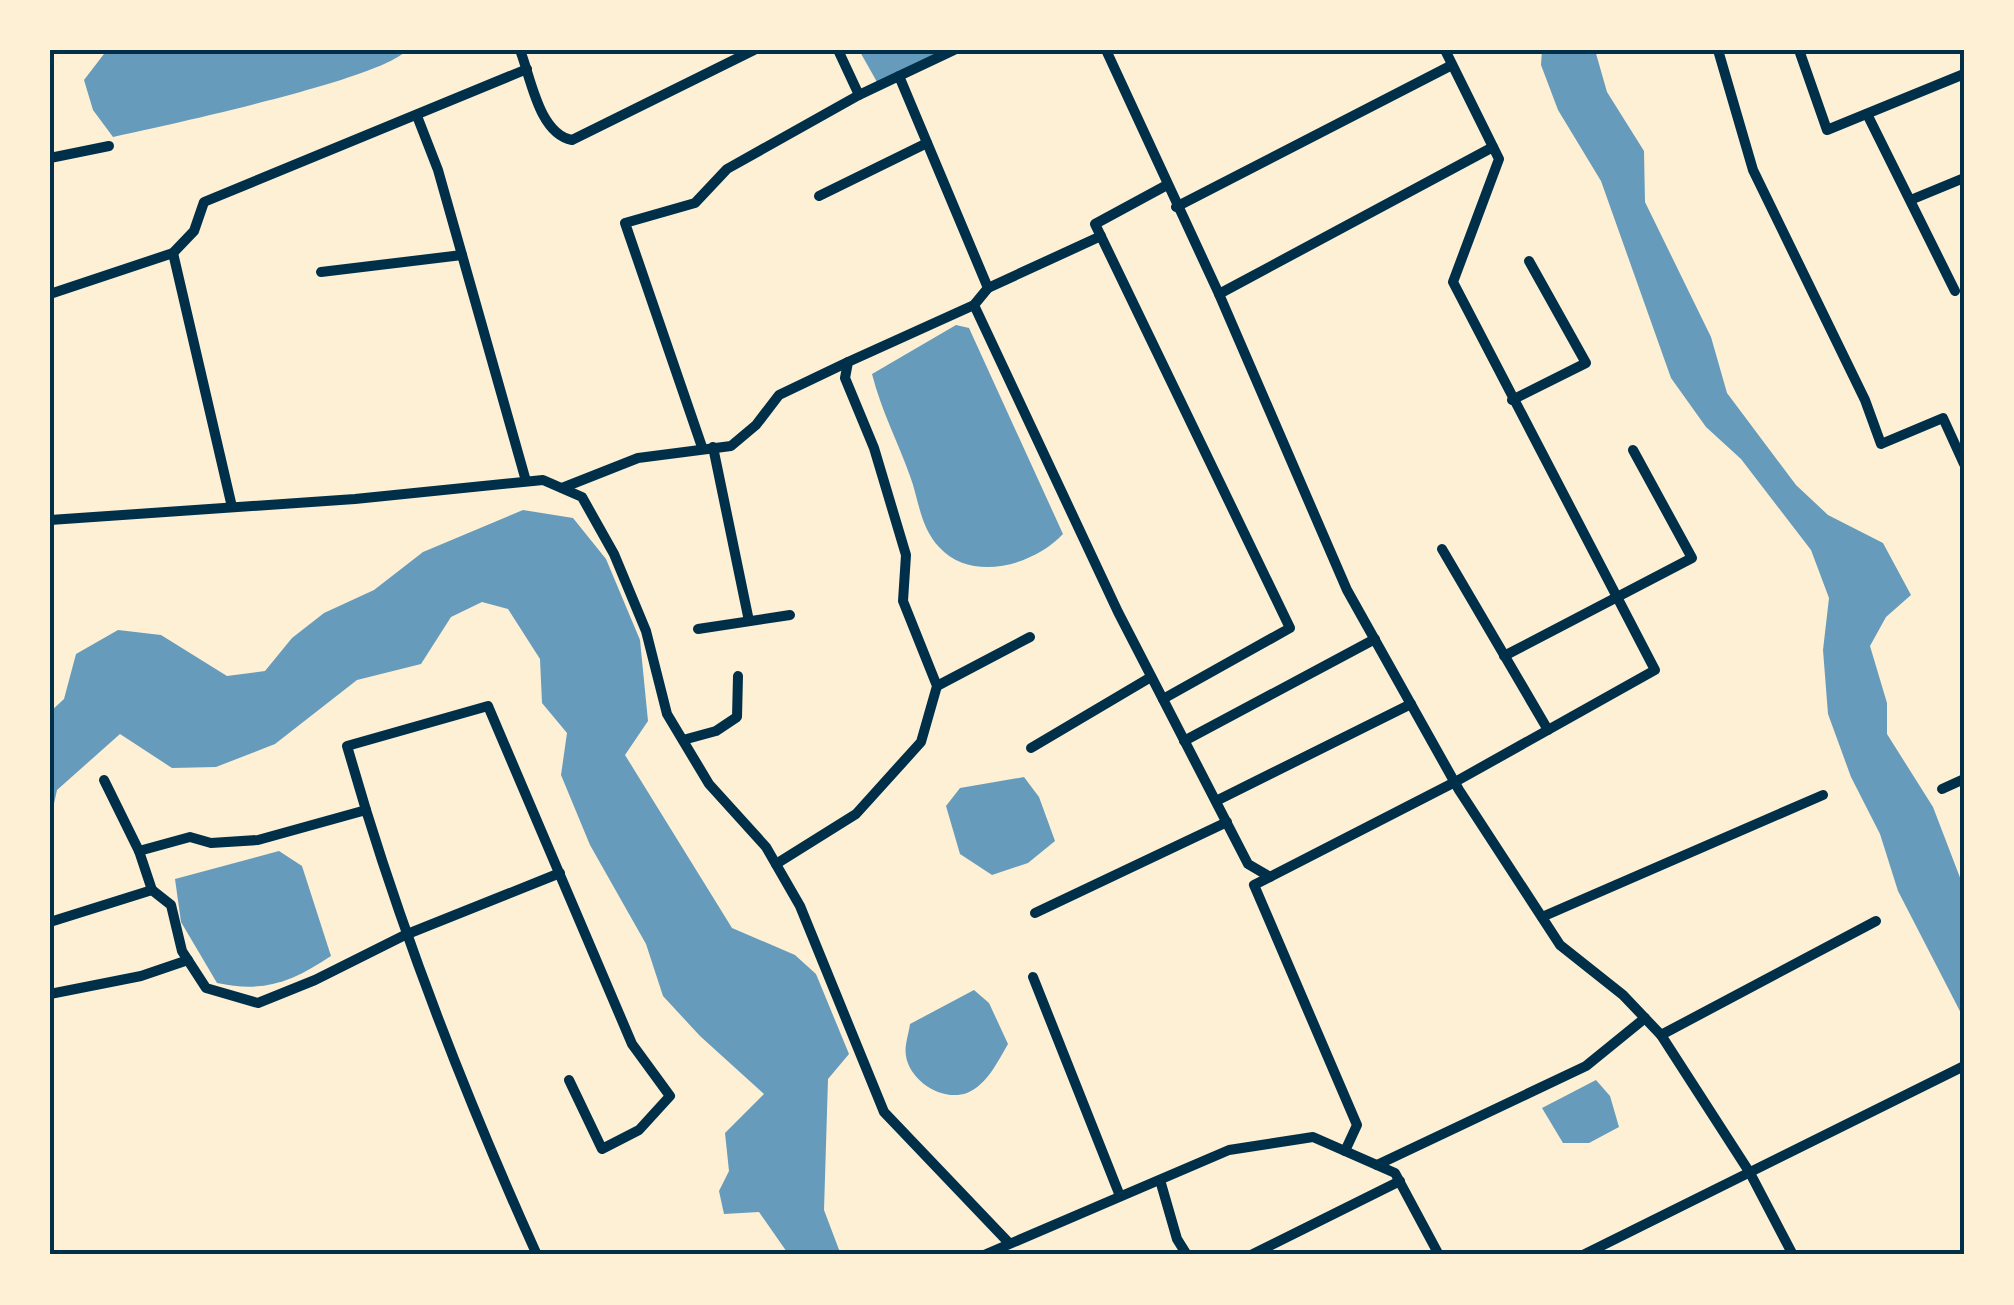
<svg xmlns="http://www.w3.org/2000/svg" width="2014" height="1305" font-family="Raleway,sans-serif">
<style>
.water{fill:#669bbc}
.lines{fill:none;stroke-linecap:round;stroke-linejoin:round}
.minor{stroke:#003049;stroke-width:10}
.neatline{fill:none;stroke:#003049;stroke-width:4}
</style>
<rect width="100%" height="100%" fill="#fdf0d5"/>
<g class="water">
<path d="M107 50H406C387 78 159 127 113 137L93 110 84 80Z"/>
<path d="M859 50H947L877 82Z"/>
<path d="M1542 50H1595L1607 92 1644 151 1645 202 1711 337 1727 393 1796 485 1828 515 1883 543 1911 595 1886 617 1870 646 1887 703V734L1933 807 1964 888V1019L1898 891 1880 834 1851 777 1828 714 1823 650 1829 598 1811 550 1741 459 1706 427 1671 378 1601 181 1558 110 1541 65Z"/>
<path d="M956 325 969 328 1063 534C1035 564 973 584 939 547 920 527 919 500 910 476 898 442 881 410 872 374Z"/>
<path d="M523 510 573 518 606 559 640 640 648 721 625 755 732 928 795 955 816 974 849 1054 828 1079 824 1210 841 1255H789L759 1212 724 1214 719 1191 729 1171 725 1133 764 1094 700 1036 663 996 646 944 590 845 561 775 567 733 542 703 540 659 508 609 482 602 451 617 421 664 357 680 275 744 216 767 172 768 120 734 57 790 50 822V712L64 699 76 654 118 630 161 635 227 676 265 671 292 638 324 613 374 590 423 552Z"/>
<path d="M1024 777 1039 797 1055 841 1028 863 992 875 960 854 946 806 960 788Z"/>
<path d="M279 851 302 866 331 956C292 982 264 993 217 983L181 922 175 879Z"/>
<path d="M974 990 989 1003 1008 1044C998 1061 987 1085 967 1093 942 1102 910 1081 906 1056 904 1046 909 1033 910 1024Z"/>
<path d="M1596 1080 1610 1096 1619 1127 1589 1143H1563L1542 1108Z"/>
</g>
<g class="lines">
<g class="minor">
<path d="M520 50C531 78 539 134 572 140L754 50"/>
<path d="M1106 50 1219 294 1347 590 1459 790 1560 945 1623 995 1661 1035 1750 1173 1793 1255"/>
<path d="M1718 50 1753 170 1865 400 1881 444 1943 418 1964 464"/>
<path d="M1799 50 1827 130 1964 74"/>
<path d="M899 76 954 50"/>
<path d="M1867 114 1955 291"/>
<path d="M417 116 438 170 526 481"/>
<path d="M50 158 109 146"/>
<path d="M819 196 927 143"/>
<path d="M1913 199 1964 178"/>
<path d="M1176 207 1452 65"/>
<path d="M173 253 194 231 204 202 527 69"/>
<path d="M321 272 462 255"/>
<path d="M988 288 1101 236"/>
<path d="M50 294 173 253 232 507"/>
<path d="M1219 294 1493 147"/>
<path d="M974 305 1118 612 1248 864 1270 877"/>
<path d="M1512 400 1586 363 1529 261"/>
<path d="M702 447 625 223 695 203 727 169 859 95"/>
<path d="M713 447 749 621"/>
<path d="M562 488 638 458 731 446 756 425 779 395 848 362"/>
<path d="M50 520 355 499 543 480 582 497 614 554 646 631 667 714 709 784 766 847 800 906 884 1112 1009 1243"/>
<path d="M1442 549 1548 730"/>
<path d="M698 629 790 615"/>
<path d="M1504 656 1692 558 1633 450"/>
<path d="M937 686 1030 637"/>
<path d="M1163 699 1290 628 1095 224 1167 185"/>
<path d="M683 740 716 731 737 717 738 676"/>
<path d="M1184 741 1375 639"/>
<path d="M1031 748 1151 677"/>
<path d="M104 780 139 851"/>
<path d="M1942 789 1964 779"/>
<path d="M1216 801 1411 704"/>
<path d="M366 810 347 746 488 706 632 1044 670 1096 639 1130 602 1149 569 1080"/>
<path d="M776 864 856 814 921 742 937 686 903 601 906 555 874 448 845 378 848 362 974 305 988 288 899 76 859 95 838 50"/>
<path d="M152 890 139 851 190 837 211 843 258 840 366 810C413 962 471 1109 537 1255"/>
<path d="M1035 913 1227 822"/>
<path d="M1542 917 1823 795"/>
<path d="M50 922 152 890 171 905 182 951 206 988 258 1003 315 980 405 935 560 873"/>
<path d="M1033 977 1120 1196"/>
<path d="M50 994 141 976 188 960"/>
<path d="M1661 1035 1876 921"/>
<path d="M1345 1151 1357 1125 1254 885 1455 782 1655 670 1453 282 1499 159 1445 50"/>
<path d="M1377 1165 1586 1066 1645 1018"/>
<path d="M1160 1180 1177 1239 1187 1255"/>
<path d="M984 1255 1229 1150 1313 1137 1395 1173 1439 1255"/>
<path d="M1251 1255 1400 1181"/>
<path d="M1583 1255 1964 1066"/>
</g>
</g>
<rect width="2014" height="1305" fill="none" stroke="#fdf0d5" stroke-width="105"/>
<rect x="52" y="52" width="1910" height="1200" class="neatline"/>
</svg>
